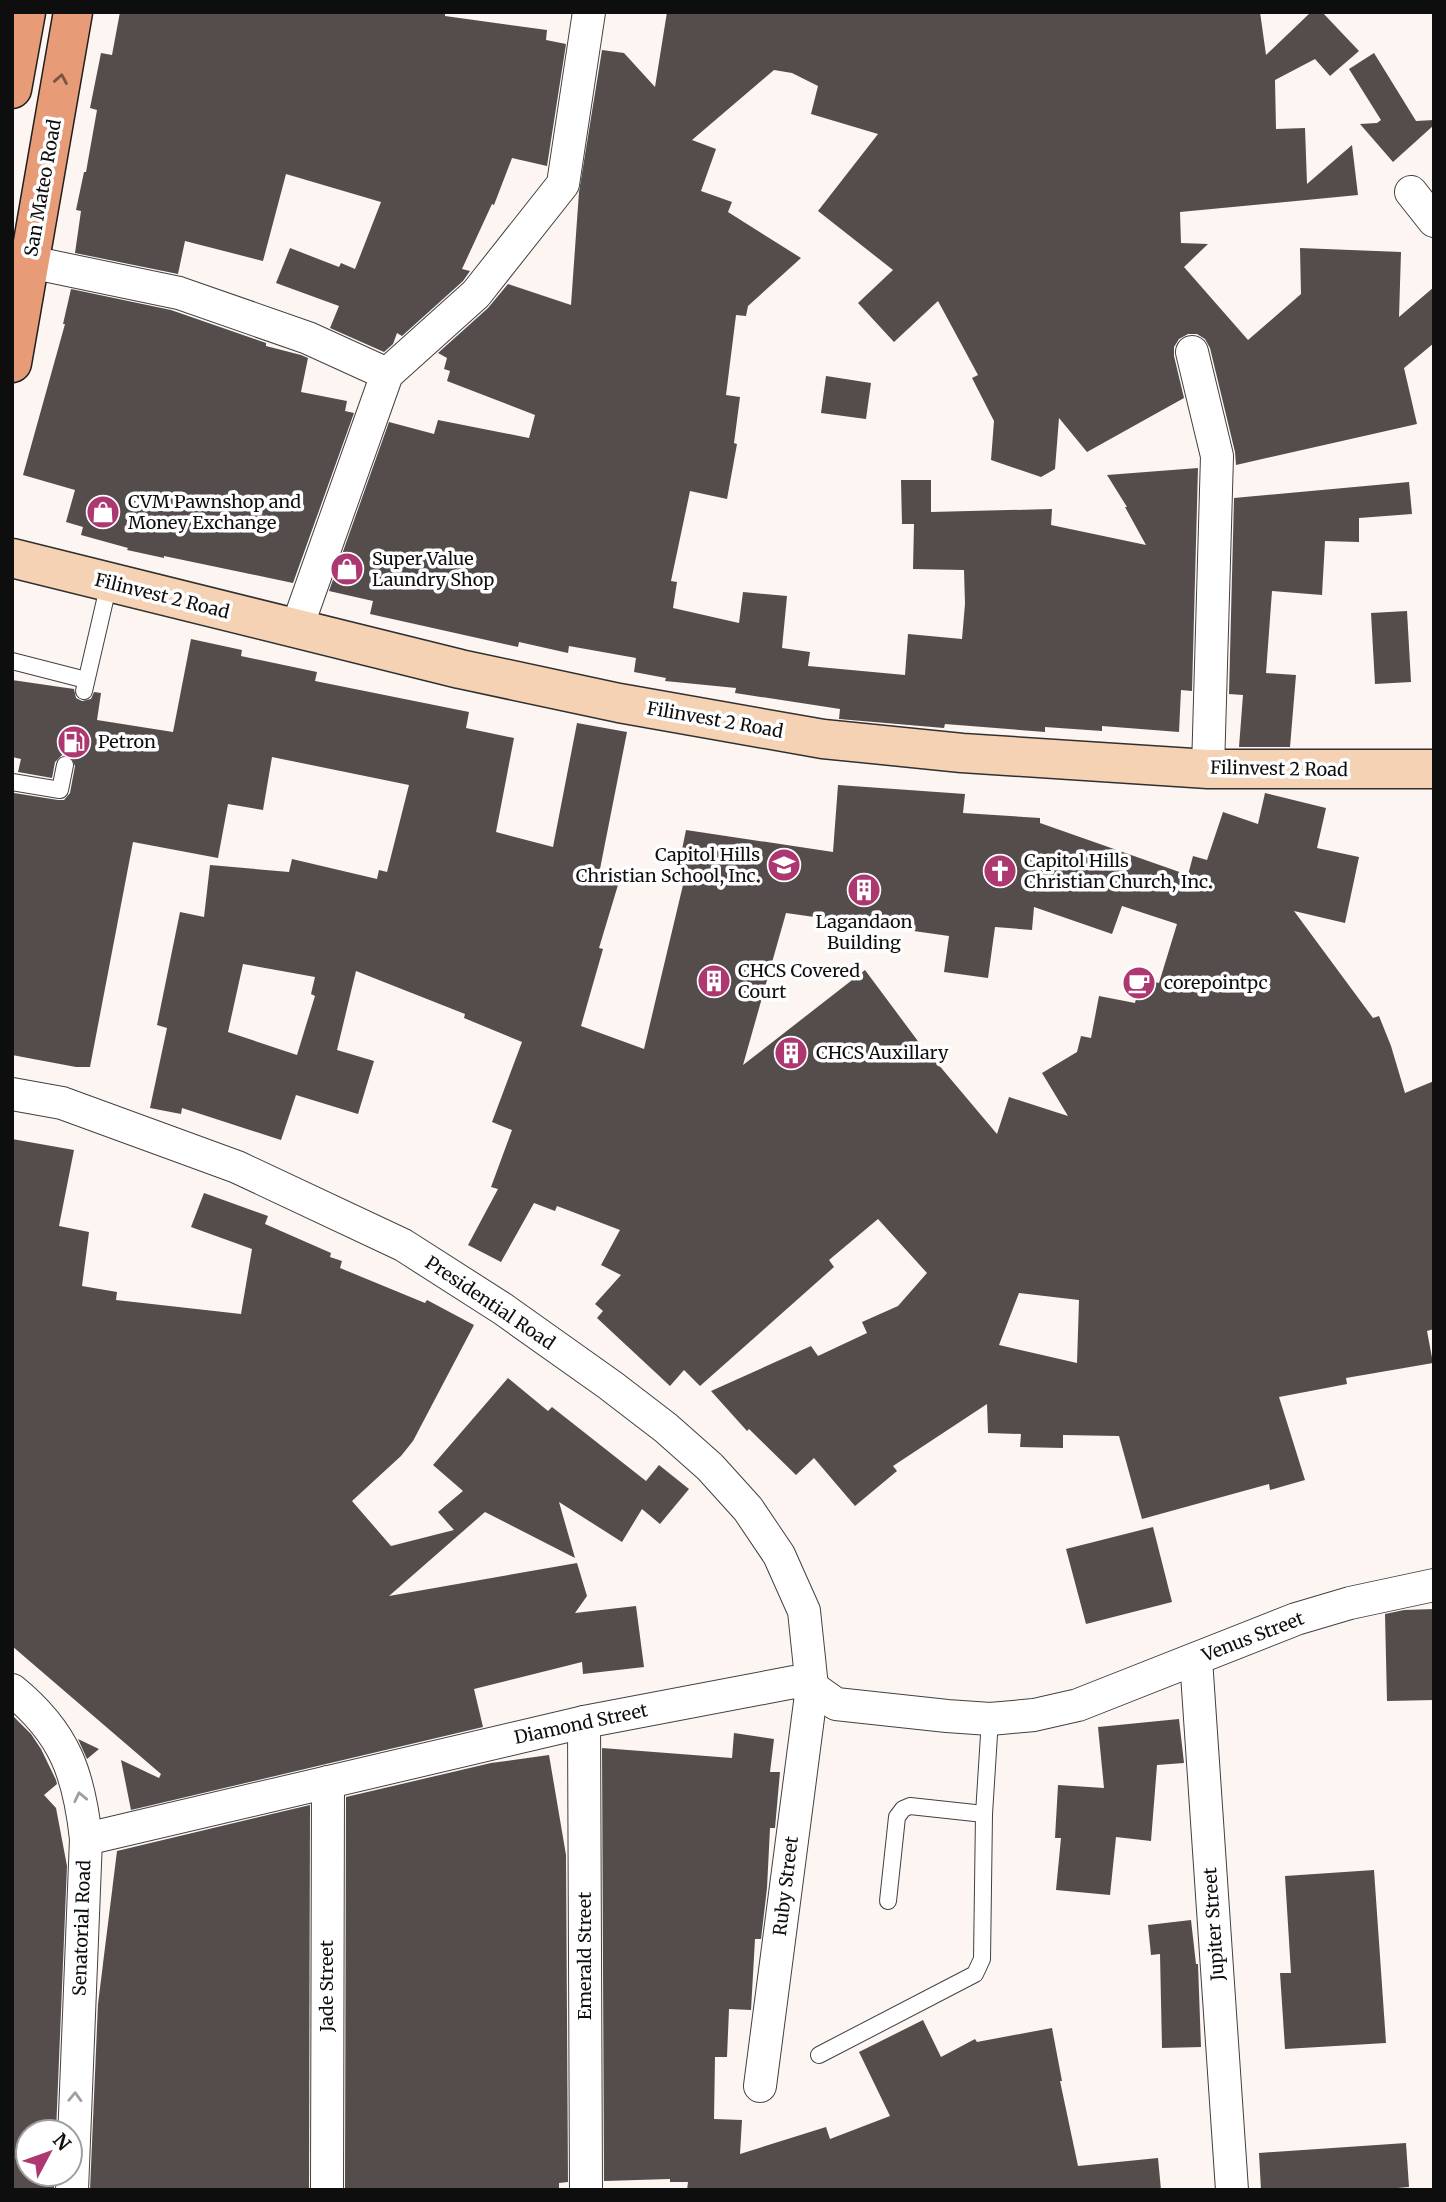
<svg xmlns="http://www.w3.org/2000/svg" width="1446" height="2202" font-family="Merriweather,serif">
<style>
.building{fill:#554c4c;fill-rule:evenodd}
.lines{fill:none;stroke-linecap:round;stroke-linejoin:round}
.lane-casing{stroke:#414141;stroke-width:18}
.street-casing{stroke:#414141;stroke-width:34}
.secondary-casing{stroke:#303030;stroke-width:41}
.primary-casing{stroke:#1f1f1f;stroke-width:41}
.lane{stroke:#fff;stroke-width:16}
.street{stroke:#fff;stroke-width:32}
.secondary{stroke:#f5d2b4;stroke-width:38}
.primary{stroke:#e79b77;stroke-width:38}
.oneway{stroke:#7a5442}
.oneway2{stroke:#9f9f9f}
.labels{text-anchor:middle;stroke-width:7;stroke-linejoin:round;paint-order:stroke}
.street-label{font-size:18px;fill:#0e0e0e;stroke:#fff}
.poi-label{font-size:18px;fill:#0e0e0e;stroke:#fff;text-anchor:start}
</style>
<rect width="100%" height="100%" fill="#fdf5f1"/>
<g class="building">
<path d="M120 12H445V16L547 30 546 40 566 44 547 166 512 158 494 205 492 204 462 269 470 271 463 281 402 336 397 333 393 344 384 352 330 328 339 306 276 283 290 248 339 267 341 263 355 269 381 202 286 174 263 261 185 241 178 274 75 253 81 211 76 210 84 172H86L97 110 90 108 101 53 112 55Z"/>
<path d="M667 12H1260L1266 55 1311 12H1322L1359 51 1330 76 1315 59 1275 80 1276 129 1305 128 1307 184 1352 145 1358 195 1180 212 1181 243 1208 244 1184 267 1248 340 1301 294 1300 248 1401 252 1399 317 1434 287V343L1404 368 1417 424 1236 465 1235 452 1210 348 1205 339 1197 334H1188L1179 339 1174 347V356L1184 398 1087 452 1059 418 1055 469 1041 477 991 460 994 421 972 378 978 375 938 301 894 342 858 303 893 270 818 211 878 134 811 114 818 86 792 73 774 70 692 140 716 149 701 191 732 202 728 212 801 258 748 306 746 316 736 315 726 395 740 397 734 443 737 444 727 499 690 491 671 581 677 582 673 608 739 623 743 592 787 596 782 648 810 652 808 666 905 675 908 634 962 639 965 604 964 570 913 569 914 524H902L901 480H931V512L1052 509 1051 525 1146 545 1125 507H1127L1107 475 1198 468 1192 691 1181 690 1179 732 1102 726V731L1045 727V732L945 724 944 728 839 719 840 709 735 693 736 688 665 681 666 678 634 672 636 658 569 646 568 653 519 642 518 647 370 614 373 601 329 591 389 422 434 434 438 420 529 438 535 415 447 381 450 371 444 369 447 358 438 353 488 308 508 284 571 305 579 192 602 50 624 53 655 87Z"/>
<path d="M1374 53 1416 121 1434 120V125L1393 162 1360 124 1377 123 1381 120 1349 69Z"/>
<path d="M71 289 171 310 266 343V346L301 355 308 358 301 392 347 401 345 411 354 413 293 583 164 556V558L127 550 128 548 81 535 83 527 66 522 75 490 23 475 65 324H63Z"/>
<path d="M826 376 871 383 866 419 821 413Z"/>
<path d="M1409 482 1412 514 1359 518V542L1325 541 1322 595 1272 591 1266 673 1296 675 1290 747H1239L1243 695 1229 694 1234 498Z"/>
<path d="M1407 611 1411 682 1375 684 1371 613Z"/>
<path d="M191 639 242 650 241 656 317 672 315 681 469 712 466 728 514 738 496 832 553 847 577 723 627 732 600 869 621 875 599 948 603 949 581 1026 644 1049 683 885 675 884 686 830 833 852 838 785 965 794 963 813 1040 818V823L1188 875 1193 856 1207 860 1223 812 1258 824 1265 793 1326 808 1317 848 1359 857 1345 923 1294 911 1373 1018 1379 1016 1391 1046 1405 1093 1434 1081V1329L1427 1331 1433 1363 1346 1378 1347 1384 1279 1397 1305 1480 1270 1490 1269 1484 1142 1519 1119 1436 1063 1435V1448L1020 1447 1021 1434 988 1433 987 1404 893 1466 897 1471 855 1506 814 1458 796 1475 749 1429 747 1431 711 1391 811 1346 818 1356 867 1333 862 1322 898 1306 927 1273 878 1219 829 1260 834 1267 700 1386 684 1370 670 1386 597 1318 603 1311 595 1304 621 1275 601 1265 620 1230 557 1206 555 1211 534 1203 501 1262 468 1245 498 1189 491 1187 512 1130 492 1122 522 1042 464 1018 465 1014 356 971 337 1050 374 1061 358 1114 296 1095 281 1140 182 1108 181 1114 150 1108 167 1028 157 1025 180 912 204 917 210 865 289 872 292 859 377 879 379 870 387 872 409 785 272 757 263 810 228 804 218 858 133 842 90 1067H76L12 1055 14 793 58 800H64L70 793 75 766 71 757 62 755 55 762 52 778 18 772 21 759 12 757V680L74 689 76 698 82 701 91 699 94 692 101 693 97 720 173 732ZM1122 906 1177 924 1159 983 1141 978 1135 1003 1099 996 1091 1038 1081 1036 1077 1052 1042 1073 1068 1116 1009 1097 997 1134 932 1057V1060L865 970 743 1065 786 913 949 936 944 972 988 978 995 927 1032 930 1034 907 1112 934ZM243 964 315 977 311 994 315 996 297 1055 228 1032ZM1019 1293 1079 1300 1077 1363 999 1345Z"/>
<path d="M12 1139 74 1150 59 1226 89 1232 82 1286 117 1292 116 1300 241 1314 252 1249 191 1227 204 1193 268 1216 265 1224 331 1253 330 1257 342 1261 340 1268 425 1303 427 1300 474 1325 413 1441 401 1456 352 1501 391 1546 454 1530 438 1512 463 1491 433 1465 508 1378 548 1411 552 1407 646 1481 659 1465 689 1489 660 1524 642 1509 622 1542 559 1502 575 1558 485 1512 389 1596 577 1563 587 1596 575 1613 636 1606 644 1667 583 1674 582 1662 474 1689 483 1727 131 1810 121 1760 159 1778 161 1774 12 1646Z"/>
<path d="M1153 1527 1172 1602 1086 1624 1066 1549Z"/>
<path d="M1434 1609V1700L1387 1701 1385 1614 1404 1610Z"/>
<path d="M12 1715 31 1734 41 1749 56 1780 57 1784 44 1795 56 1808 67 1866 56 2132H28V2174H54V2190H12Z"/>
<path d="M1179 1719 1184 1763 1157 1765 1151 1841 1116 1837 1110 1895 1056 1890 1061 1838H1055L1058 1785 1104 1788 1098 1727Z"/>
<path d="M734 1733 774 1739 770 1772H780L775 1828H770L767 1888 761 1939H755L751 2010 729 2009 727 2057H715L714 2119 742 2120 740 2154 826 2127 830 2139 890 2116 859 2052 923 2020 941 2057 975 2039 977 2042 1052 2028 1062 2081H1060L1078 2166 1158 2158 1161 2190H687L688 2182H670V2179L604 2181 602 1748 732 1758Z"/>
<path d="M78 1739 99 1749 87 1759Z"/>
<path d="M549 1755 566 1855 568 2182 559 2183V2190H345L346 1797 491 1763Z"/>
<path d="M310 1805 309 2190H90L98 2004 117 1851Z"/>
<path d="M1374 1870 1386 2043 1285 2049 1280 1973H1291L1285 1876Z"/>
<path d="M1191 1920 1196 1964H1198L1201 2047 1162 2048 1160 1954 1151 1955 1148 1925Z"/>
<path d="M1406 2143 1409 2187 1374 2190H1261L1259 2153Z"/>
</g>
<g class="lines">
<defs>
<g id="lane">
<path d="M12 661 86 680"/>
<path d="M84 691 109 583"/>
<path d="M12 782 60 790 65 765"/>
<path d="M888 1901 897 1817 903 1809 910 1806 984 1814"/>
<path d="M819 2055 975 1974 982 1959 984 1814 990 1719"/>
</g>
<g id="street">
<path d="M1411 192 1434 221"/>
<path d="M30 262 179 293 308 338 387 374"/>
<path d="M1192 352 1217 456 1208 769"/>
<path d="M296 630 387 374 476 294 563 184 589 12"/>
<path d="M12 1094 62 1103 237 1167 403 1245 503 1309 610 1385 666 1428 710 1467 748 1509 779 1555 804 1611 812 1687 760 2086"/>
<path d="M1196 1659 1232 2190"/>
<path d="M12 1690C65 1733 79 1774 86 1839L72 2190"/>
<path d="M584 1722 586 2190"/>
<path d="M86 1839 584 1722 794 1682 812 1687 836 1704 947 1716 990 1719 1034 1715 1078 1705 1296 1619 1350 1603 1434 1585"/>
<path d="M327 2190 328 1782"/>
</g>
<path id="secondary" d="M12 558 460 669 619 703 823 739 962 753 1208 769H1434"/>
<g id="primary">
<path d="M12 89 26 12"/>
<path d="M12 363 73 12"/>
</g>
</defs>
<use href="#lane" class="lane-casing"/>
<use href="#street" class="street-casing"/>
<use href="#secondary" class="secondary-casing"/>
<use href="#primary" class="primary-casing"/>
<use href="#lane" class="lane"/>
<use href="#street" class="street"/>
<use href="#secondary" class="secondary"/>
<use href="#primary" class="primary"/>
</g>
<defs><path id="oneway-chevron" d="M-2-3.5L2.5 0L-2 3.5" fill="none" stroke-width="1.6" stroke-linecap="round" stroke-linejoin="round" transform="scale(1.75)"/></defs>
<use class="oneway" href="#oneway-chevron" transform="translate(61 79) rotate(-80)"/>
<g class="oneway2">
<use href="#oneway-chevron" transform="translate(80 1797) rotate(-102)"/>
<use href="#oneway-chevron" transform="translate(75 2097) rotate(-88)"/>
</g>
<defs>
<symbol id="shop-disc" viewBox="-11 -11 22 22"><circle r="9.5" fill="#ad3770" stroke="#fff"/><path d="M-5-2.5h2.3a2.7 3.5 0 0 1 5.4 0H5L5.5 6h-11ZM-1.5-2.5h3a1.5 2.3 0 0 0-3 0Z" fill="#fff"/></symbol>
<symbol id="fuel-disc" viewBox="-11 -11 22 22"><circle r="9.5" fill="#ad3770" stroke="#fff"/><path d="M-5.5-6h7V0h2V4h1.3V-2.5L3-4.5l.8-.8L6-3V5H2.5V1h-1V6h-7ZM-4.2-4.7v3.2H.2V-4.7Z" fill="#fff"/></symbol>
<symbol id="school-disc" viewBox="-11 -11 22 22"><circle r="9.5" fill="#ad3770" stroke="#fff"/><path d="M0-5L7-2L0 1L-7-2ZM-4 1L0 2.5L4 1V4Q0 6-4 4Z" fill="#fff"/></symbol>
<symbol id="church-disc" viewBox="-11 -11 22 22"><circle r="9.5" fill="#ad3770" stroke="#fff"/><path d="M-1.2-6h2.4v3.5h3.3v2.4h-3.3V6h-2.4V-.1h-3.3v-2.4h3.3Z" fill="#fff"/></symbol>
<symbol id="building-disc" viewBox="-11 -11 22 22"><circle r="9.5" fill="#ad3770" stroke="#fff"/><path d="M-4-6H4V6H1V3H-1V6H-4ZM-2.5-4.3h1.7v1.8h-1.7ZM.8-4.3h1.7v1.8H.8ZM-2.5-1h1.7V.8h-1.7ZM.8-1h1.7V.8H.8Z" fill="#fff"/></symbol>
<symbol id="cafe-disc" viewBox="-11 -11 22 22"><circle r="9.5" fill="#ad3770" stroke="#fff"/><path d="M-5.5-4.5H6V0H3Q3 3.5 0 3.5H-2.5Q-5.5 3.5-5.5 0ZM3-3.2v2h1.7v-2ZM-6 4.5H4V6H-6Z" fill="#fff"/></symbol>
</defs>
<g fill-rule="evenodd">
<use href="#shop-disc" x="84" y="493" width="38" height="38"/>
<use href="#shop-disc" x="328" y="550" width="38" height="38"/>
<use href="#fuel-disc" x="55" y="723" width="38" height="38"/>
<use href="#school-disc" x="765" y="846" width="38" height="38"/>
<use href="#church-disc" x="981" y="852" width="38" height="38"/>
<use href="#building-disc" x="845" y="871" width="38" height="38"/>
<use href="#building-disc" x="695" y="962" width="38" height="38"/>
<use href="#cafe-disc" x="1120" y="964" width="38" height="38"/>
<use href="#building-disc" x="772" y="1034" width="38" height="38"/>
</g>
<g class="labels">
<g class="street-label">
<text transform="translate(43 188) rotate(-80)" y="6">San Mateo Road</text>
<text transform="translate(162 596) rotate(14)" y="6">Filinvest 2 Road</text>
<text transform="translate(715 720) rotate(10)" y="6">Filinvest 2 Road</text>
<text transform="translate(1279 769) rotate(1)" y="6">Filinvest 2 Road</text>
<text transform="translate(490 1303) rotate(34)" y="6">Presidential Road</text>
<text transform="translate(1253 1637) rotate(-21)" y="6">Venus Street</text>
<text transform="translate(581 1724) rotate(-12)" y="6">Diamond Street</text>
<text transform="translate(786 1886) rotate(-83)" y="6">Ruby Street</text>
<text transform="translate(1214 1924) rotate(-94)" y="6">Jupiter Street</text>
<text transform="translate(82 1928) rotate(-88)" y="6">Senatorial Road</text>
<text transform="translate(585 1956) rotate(-90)" y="6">Emerald Street</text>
<text transform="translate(327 1986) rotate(-90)" y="6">Jade Street</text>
</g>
<g class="poi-label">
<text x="128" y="508">CVM Pawnshop and<tspan x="128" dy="21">Money Exchange</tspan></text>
<text x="372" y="565">Super Value<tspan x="372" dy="21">Laundry Shop</tspan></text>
<text x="98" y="748">Petron</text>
<text x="760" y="861" text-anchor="end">Capitol Hills<tspan x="760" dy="21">Christian School, Inc.</tspan></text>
<text x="1024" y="867">Capitol Hills<tspan x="1024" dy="21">Christian Church, Inc.</tspan></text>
<text x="864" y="928" text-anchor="middle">Lagandaon<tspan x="864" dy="21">Building</tspan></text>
<text x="738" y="977">CHCS Covered<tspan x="738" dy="21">Court</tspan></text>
<text x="1164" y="989">corepointpc</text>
<text x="816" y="1059">CHCS Auxillary</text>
</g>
</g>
<rect width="1446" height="2202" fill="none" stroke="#0e0e0e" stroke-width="28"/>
<g transform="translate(49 2153) rotate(49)"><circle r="33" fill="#ffffff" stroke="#9f9f9f" stroke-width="2"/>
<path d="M0-5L12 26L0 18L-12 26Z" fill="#ad3770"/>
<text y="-10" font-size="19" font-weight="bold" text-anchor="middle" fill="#0e0e0e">N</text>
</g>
</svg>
